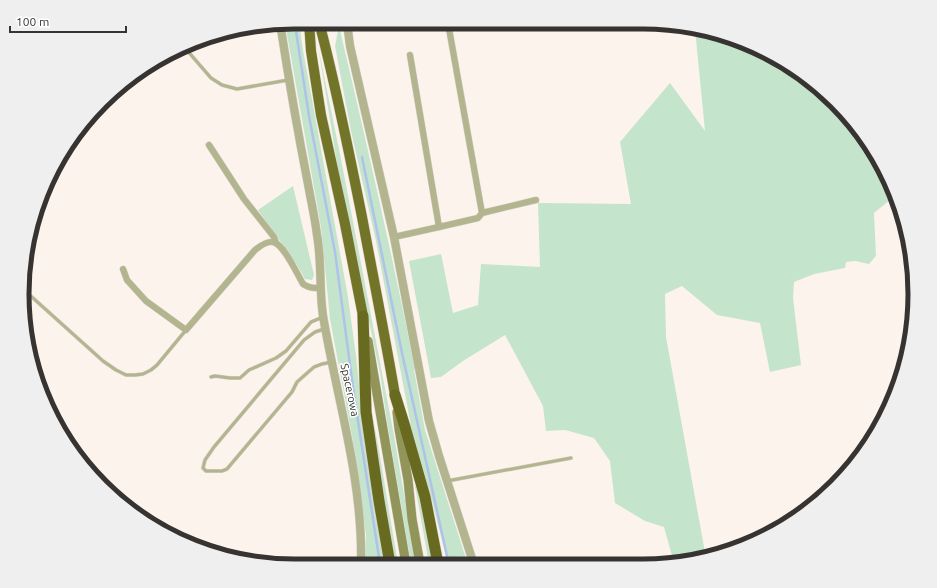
<svg xmlns="http://www.w3.org/2000/svg" width="937" height="588" font-family="Ubuntu,sans-serif">
<style>
.green{fill:#c4e5cb}
.lines{fill:none;stroke-linecap:round;stroke-linejoin:round}
.stream{stroke:#afc2e9;stroke-width:2.5}
.service-casing{stroke:#d9d0cb;stroke-width:4}
.minor-casing{stroke:#d9d0cb;stroke-width:7}
.tertiary-casing{stroke:#d9d0cb;stroke-width:9}
.secondary-casing{stroke:#d9d0cb;stroke-width:10}
.trunk-casing{stroke:#d9d0cb;stroke-width:11}
.motorway-casing{stroke:#d9d0cb;stroke-width:12}
.service{stroke:#b2b58e;stroke-width:3}
.minor{stroke:#b2b58e;stroke-width:6}
.tertiary{stroke:#b2b58e;stroke-width:8}
.secondary{stroke:#92955a;stroke-width:9}
.trunk{stroke:#727428;stroke-width:10}
.motorway{stroke:#686a20;stroke-width:11}
.labels{text-anchor:middle;stroke-width:3;stroke-linejoin:round;paint-order:stroke}
.street-label{font-size:11px;fill:#373331;stroke:#fff}
.rim{fill:none;stroke:#373331;stroke-width:5}
</style>
<rect width="100%" height="100%" fill="#fcf3ed"/>
<g class="green">
<path d="M294 22H299L303 50 348 297 356 356 364 433 384 564H365L366 535 352 436 330 319 321 227 285 23Z"/>
<path d="M339 26C366 140 392 254 415 369L414 370 425 430 468 565 448 564 431 497 412 431 376 241 351 131 335 46Z"/>
<path d="M695 29 747 43 809 78 848 115 879 158 896 195 874 213 876 256 869 264 855 261 846 262 845 268 814 274 794 282 793 298 801 365 770 372 760 323 717 315 682 286 665 294 666 337 706 558 674 563 664 527 645 521 615 503 610 461 594 438 565 430 546 431 543 406 505 335 463 361 441 377 431 378 409 261 441 254 453 313 478 305 481 264 540 267 538 203 631 204 620 142 670 83 705 131Z"/>
<path d="M318 46 341 159 393 430 416 564H411L387 421 380 373 351 237 337 163Z"/>
<path d="M293 186 314 275 312 280 305 279 297 265 258 210Z"/>
<path d="M369 399 378 444 398 564H393Z"/>
<path d="M419 485 433 564H429L415 486Z"/>
</g>
<g class="lines">
<g class="stream">
<path d="M296 31 309 116 335 252 354 395 380 564"/>
<path d="M362 157 402 353 449 565"/>
</g>
<defs>
<g id="service">
<path d="M185 48 211 78 222 85 237 89 288 80"/>
<path d="M23 289 103 361 116 370 126 375H135L143 374 151 370 157 365 186 330"/>
<path d="M324 329 315 332 304 340 214 447 205 460 203 468 206 471H222L227 469 292 392 297 382 314 367 322 364 332 362"/>
<path d="M211 377 215 376 230 378H240L249 370 276 358 286 351 311 322 323 317"/>
<path d="M447 481 571 458"/>
</g>
<g id="minor">
<path d="M448 23 482 213"/>
<path d="M410 55 439 227"/>
<path d="M209 145 244 199 274 237 276 243"/>
<path d="M394 237 439 227 478 218 482 213 536 200"/>
<path d="M123 269 127 280 146 301 186 330 255 250C260 246 267 241 273 242 284 244 297 274 303 284 309 288 313 288 320 288"/>
</g>
<g id="tertiary">
<path d="M347 22 350 46 394 237 429 421 439 456 474 565"/>
<path d="M278 25 281 29C289 81 298 133 308 184 311 201 315 218 317 235 322 262 319 289 323 316 337 399 363 480 361 564"/>
</g>
<g id="secondary">
<path d="M368 341 406 564"/>
<path d="M397 412 399 429 408 480 412 519 420 564"/>
</g>
<g id="trunk">
<path d="M309 22 311 51 321 115 345 224 363 316"/>
<path d="M319 22C336 86 349 152 362 217 373 276 385 336 395 395"/>
</g>
<g id="motorway">
<path d="M363 316 366 412 379 501 390 564"/>
<path d="M395 395 405 427 425 497 438 564"/>
</g>
</defs>
<use href="#service" class="service-casing"/>
<use href="#minor" class="minor-casing"/>
<use href="#tertiary" class="tertiary-casing"/>
<use href="#secondary" class="secondary-casing"/>
<use href="#trunk" class="trunk-casing"/>
<use href="#motorway" class="motorway-casing"/>
<use href="#service" class="service"/>
<use href="#minor" class="minor"/>
<use href="#tertiary" class="tertiary"/>
<use href="#secondary" class="secondary"/>
<use href="#trunk" class="trunk"/>
<use href="#motorway" class="motorway"/>
</g>
<g class="labels">
<g class="street-label">
<text transform="translate(350 390) rotate(78)" y="4">Spacerowa</text>
</g>
</g>
<path d="M0 0H937V588H0ZM294 29H643A265 265 0 0 1 908 294V294A265 265 0 0 1 643 559H294A265 265 0 0 1 29 294V294A265 265 0 0 1 294 29Z" fill="#efefef" fill-rule="evenodd"/>
<path class="rim" d="M294 29H643A265 265 0 0 1 908 294V294A265 265 0 0 1 643 559H294A265 265 0 0 1 29 294V294A265 265 0 0 1 294 29Z"/>
<path d="M10 26v6h116v-6" fill="none" stroke="#373331" stroke-width="2"/>
<text x="16" y="26" font-size="12" fill="#373331" stroke="#ffffff" stroke-width="3" paint-order="stroke">100 m</text>
</svg>
